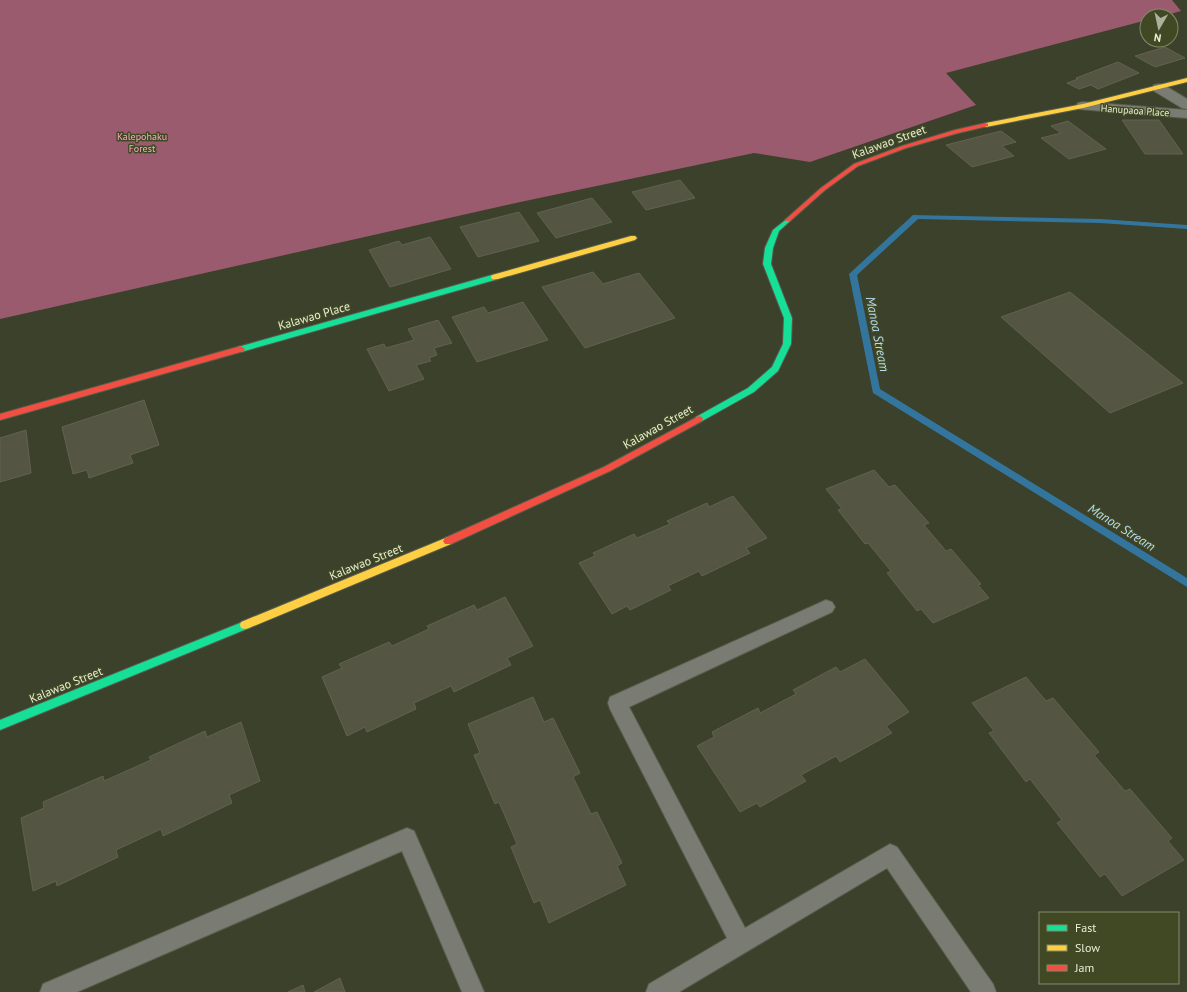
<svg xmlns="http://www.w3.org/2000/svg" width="1187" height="992" font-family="'PT Sans',sans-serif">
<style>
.forest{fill:#9b5b6e}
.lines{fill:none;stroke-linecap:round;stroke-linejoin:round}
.stream{fill:#33759d;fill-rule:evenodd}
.building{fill:#545543;stroke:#616350}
.lane-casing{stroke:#595e4c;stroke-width:2}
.street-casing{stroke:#595e4c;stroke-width:2}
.fast-casing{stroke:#595e4c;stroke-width:2}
.slow-casing{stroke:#595e4c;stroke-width:2}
.jam-casing{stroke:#595e4c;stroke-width:2}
.lane{fill:#7a7c74;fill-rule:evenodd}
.street{fill:#7a7c74;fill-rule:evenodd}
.fast{fill:#16e098;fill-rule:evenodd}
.slow{fill:#ffcf43;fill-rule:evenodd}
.jam{fill:#f24e42;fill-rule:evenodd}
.labels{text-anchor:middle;stroke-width:3;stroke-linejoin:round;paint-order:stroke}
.far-street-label{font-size:10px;fill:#e7edd8;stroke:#404923}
.far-park-label{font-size:10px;fill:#ffaac4;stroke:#404923}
.street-label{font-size:12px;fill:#e7edd8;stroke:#404923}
.water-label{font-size:13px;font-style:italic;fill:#b8dbf5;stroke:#404923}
</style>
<rect width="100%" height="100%" fill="#3b412b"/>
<path class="forest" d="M0 0H1172L1181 11 1163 16H1147V20L946 73 976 105 810 162 754 153 525 201 0 319Z"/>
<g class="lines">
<path class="stream" d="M913 215 1100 219 1187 225V229L1100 223 918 219 857 275 880 389 1187 578V587L873 393 849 274Z"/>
</g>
<g class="building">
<path d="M1165 47 1185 58 1155 67 1135 56Z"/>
<path d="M1118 62 1139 73 1098 89 1091 85 1079 89 1067 83 1078 79 1076 78Z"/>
<path d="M1122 120H1159L1183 154H1145Z"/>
<path d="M1068 121 1106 149 1069 159 1041 138 1061 133 1051 126Z"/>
<path d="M1001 131 1016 142 1002 146 1014 156 972 167 946 145Z"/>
<path d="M680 180 695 198 646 210 632 192Z"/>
<path d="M592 198 612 222 556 238 537 213Z"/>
<path d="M519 212 539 241 478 257 460 227Z"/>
<path d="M430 237 451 269 390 287 369 250 399 241 402 245Z"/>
<path d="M593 272 603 284 639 273 675 318 585 348 542 287Z"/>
<path d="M1070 292 1183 383 1110 413 1001 317Z"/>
<path d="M523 302 548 340 477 362 452 317 484 307 488 313Z"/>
<path d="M438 320 452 343 434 348 437 355 429 358 431 361 416 365 424 379 389 391 367 349 384 344 386 348 414 340 408 329Z"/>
<path d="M144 400 159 445 130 455 133 463 89 478 87 470 73 474 62 427Z"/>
<path d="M26 430 31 473 0 482V438Z"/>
<path d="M874 470 889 487 895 485 929 523 924 525 946 551 951 549 981 584 978 585 989 598 933 623 921 609 917 611 887 573 891 571 868 543 865 544 838 510 842 509 826 489Z"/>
<path d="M733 496 767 538 746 548 750 553 702 576 699 571 668 586 671 590 630 610 627 606 612 614 579 563 595 556 593 553 634 534 637 538 670 524 667 521 707 503 709 507Z"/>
<path d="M505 597 533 646 507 658 511 665 454 692 451 686 414 703 416 709 367 732 365 727 347 736 322 677 342 668 339 664 389 642 392 646 429 629 427 626 474 605 477 610Z"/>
<path d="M865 659 909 712 886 726 892 733 840 762 836 756 801 775 806 781 760 807 757 803 740 812 697 746 714 737 712 732 758 708 760 713 796 694 793 690 836 667 840 672Z"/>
<path d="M1026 677 1046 701 1053 698 1099 752 1094 755 1125 791 1130 789 1172 838 1168 841 1184 860 1122 896 1105 874 1100 877 1057 823 1062 820 1030 779 1026 782 989 733 994 731 972 703Z"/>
<path d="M533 697 544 722 553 718 580 773 573 777 591 814 597 812 622 863 617 866 626 885 549 923 540 900 534 903 511 847 517 844 499 802 495 804 474 755 480 753 468 724Z"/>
<path d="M241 722 260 781 229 795 232 803 163 836 161 829 116 850 118 857 57 886 56 881 33 891 21 818 44 808 43 802 103 776 104 781 151 760 149 757 205 731 207 737Z"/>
<path d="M340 978 345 992H314Z"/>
<path d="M303 985 305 992H288Z"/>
</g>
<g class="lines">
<defs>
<g id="lane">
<path d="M826 600 832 602 835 607 832 612 629 707 745 928 890 844 897 847 993 984 996 992H971L887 868 679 992H646L649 984 727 938 610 709 608 703 610 697Z"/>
<path d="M407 828 414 831 484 992H462L402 851 77 992H40L43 984Z"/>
</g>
<g id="street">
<path d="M1159 84 1164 85 1187 99V109L1182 108 1154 91 1152 88 1154 85Z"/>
<path d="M1083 102 1187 110V118L1078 109 1076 106 1078 103Z"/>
</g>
<g id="fast">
<path d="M788 218 791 220 779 231 773 248 771 264 792 318 791 344 778 371 754 392 702 421H696L695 419 696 417 748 388 772 367 783 344 784 318 763 264 765 248 773 230Z"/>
<path d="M492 275H498L499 277 498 279 241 352 237 349 238 347Z"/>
<path d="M245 621 249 622 250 625 249 628 0 730V720Z"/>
</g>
<g id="slow">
<path d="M1187 78V82L1083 108 986 127 983 125 986 123 1083 104Z"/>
<path d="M631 236H635L637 238 635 240 498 279H492L491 277 492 275Z"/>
<path d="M448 537 451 538 453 541 451 544 249 628 245 629 241 628 240 625 241 622Z"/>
</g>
<g id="jam">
<path d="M986 123 988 124V126L958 133 906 148 858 166 825 190 790 221H786L785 220 821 188 854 164 902 146 955 130Z"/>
<path d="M241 346 245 349 244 351 0 420V414Z"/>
<path d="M699 416 702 417 703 419 702 421 610 471 451 544H445L443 541 445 538 604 467Z"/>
</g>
</defs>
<use href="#lane" class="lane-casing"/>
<use href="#street" class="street-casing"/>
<use href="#fast" class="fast-casing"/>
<use href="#slow" class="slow-casing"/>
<use href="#jam" class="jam-casing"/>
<use href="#lane" class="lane"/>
<use href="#street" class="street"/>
<use href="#fast" class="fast"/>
<use href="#slow" class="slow"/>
<use href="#jam" class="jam"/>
</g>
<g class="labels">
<g class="far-street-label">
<text transform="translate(1135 110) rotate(4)" y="4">Hanupaoa Place</text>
</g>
<g class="far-park-label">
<text x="142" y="140">Kalepohaku<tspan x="142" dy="12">Forest</tspan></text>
</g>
<g class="street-label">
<text transform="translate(889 142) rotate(-20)" y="4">Kalawao Street</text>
<text transform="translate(314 316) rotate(-16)" y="4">Kalawao Place</text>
<text transform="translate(658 427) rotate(-29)" y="4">Kalawao Street</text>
<text transform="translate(366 562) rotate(-22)" y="4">Kalawao Street</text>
<text transform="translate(66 685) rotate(-22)" y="4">Kalawao Street</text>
</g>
<g class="water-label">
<text transform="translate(878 334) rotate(79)" y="5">Manoa Stream</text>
<text transform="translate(1122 527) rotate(32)" y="5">Manoa Stream</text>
</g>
</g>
<rect x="1039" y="912" width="140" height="72" fill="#404923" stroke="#838b6b"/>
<rect x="1047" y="925" width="20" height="6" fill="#16e098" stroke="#838b6b"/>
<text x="1075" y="932" font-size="12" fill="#e7edd8">Fast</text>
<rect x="1047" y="945" width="20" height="6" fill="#ffcf43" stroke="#838b6b"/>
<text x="1075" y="952" font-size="12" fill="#e7edd8">Slow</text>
<rect x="1047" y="965" width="20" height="6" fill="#f24e42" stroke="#838b6b"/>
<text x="1075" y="972" font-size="12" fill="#e7edd8">Jam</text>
<g transform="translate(1159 28) rotate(189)"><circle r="19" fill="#404923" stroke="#838b6b"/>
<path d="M0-3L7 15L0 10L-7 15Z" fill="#abb19b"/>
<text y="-6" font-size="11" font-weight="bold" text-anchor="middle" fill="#e7edd8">N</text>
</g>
</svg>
